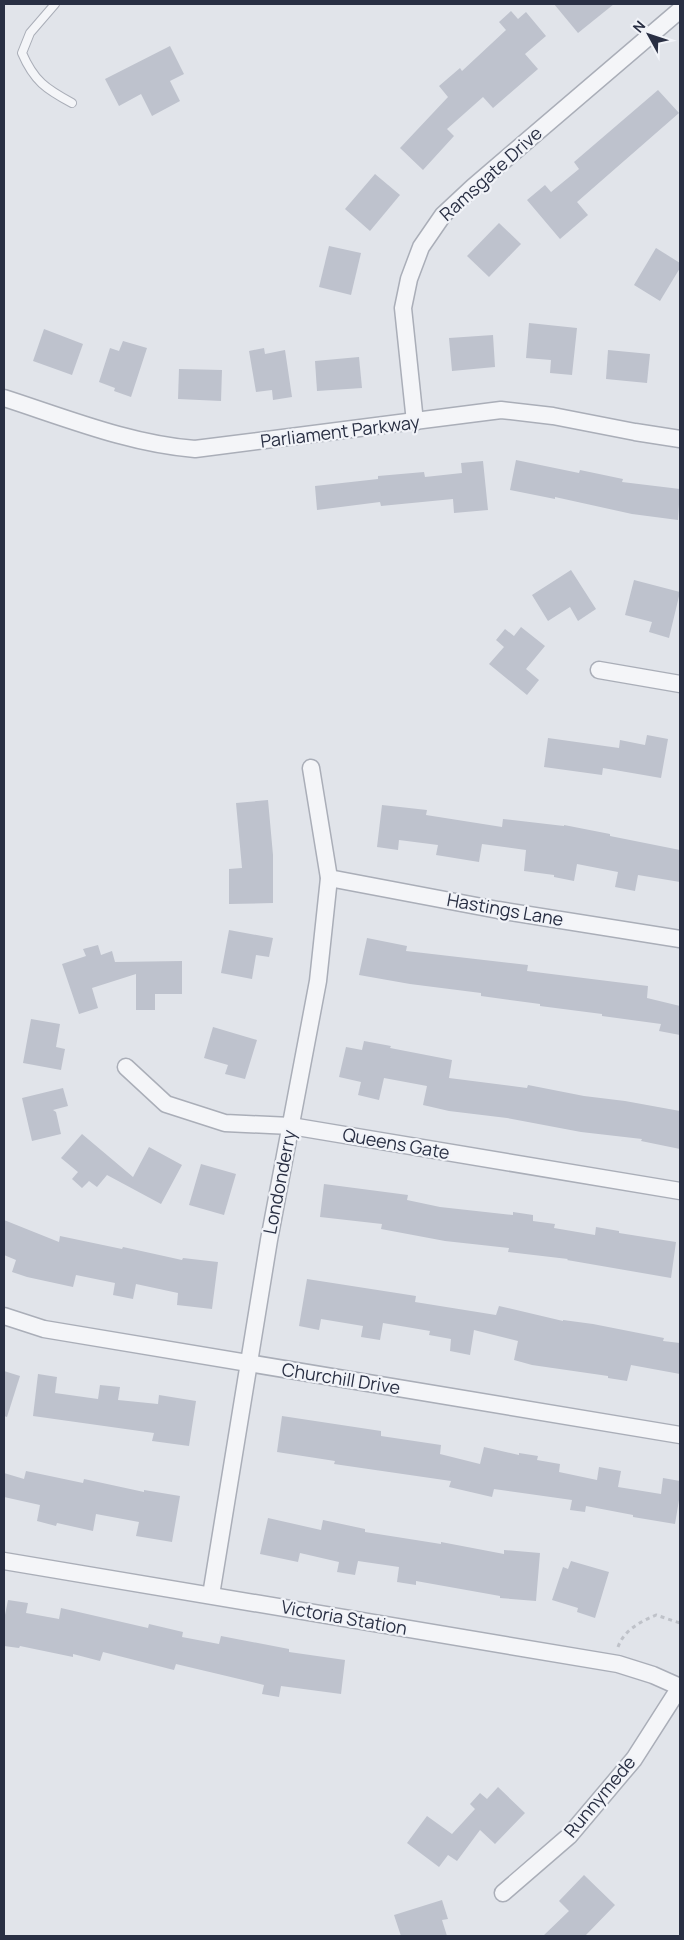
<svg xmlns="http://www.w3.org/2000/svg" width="684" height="1940" font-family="Manrope,sans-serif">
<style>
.building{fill:#bec2cd}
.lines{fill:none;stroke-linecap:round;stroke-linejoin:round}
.lane-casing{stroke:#aaaeb8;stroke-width:10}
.street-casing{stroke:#aaaeb8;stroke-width:19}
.path{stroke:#bfc2c9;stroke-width:3;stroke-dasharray:4 4;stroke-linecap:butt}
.lane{stroke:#f4f5f8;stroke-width:8}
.street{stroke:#f4f5f8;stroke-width:16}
.labels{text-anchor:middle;stroke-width:4.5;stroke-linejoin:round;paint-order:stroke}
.street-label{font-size:18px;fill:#292f43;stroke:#f1f3f8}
</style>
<rect width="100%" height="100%" fill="#e1e4ea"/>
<g class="building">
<path d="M554 4H614L578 33Z"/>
<path d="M511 11 518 19 526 12 546 36 525 54 538 69 493 108 483 97 447 129 454 136 423 170 400 148 448 97 439 86 460 68 462 71 506 30 499 22Z"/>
<path d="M170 46 184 74 170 81 180 101 152 116 141 94 119 106 105 79Z"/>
<path d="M658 90 679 113 577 202 588 215 560 239 527 200 545 185 551 192 579 169 574 162Z"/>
<path d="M375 174 400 195 370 231 345 209Z"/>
<path d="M499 223 521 244 489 277 467 256Z"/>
<path d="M329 246 361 253 351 295 319 287Z"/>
<path d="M656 248 680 263V268L660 301 634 285Z"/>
<path d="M529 323 577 328 572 375 550 373 551 360 526 358Z"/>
<path d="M44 329 83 344 72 375 33 361Z"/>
<path d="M493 335 495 367 452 371 449 338Z"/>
<path d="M123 341 147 348 131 397 114 391 115 388 99 382 110 348 119 351Z"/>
<path d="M264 348 265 354 285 350 292 397 273 400 272 390 256 392 249 351Z"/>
<path d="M608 350 650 354 647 383 606 379Z"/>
<path d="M359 357 362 388 317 391 315 361Z"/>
<path d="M179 369 222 370 221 401 178 399Z"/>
<path d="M516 460 579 473 580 470 623 479 622 482 680 489 678 520 632 514 555 497V499L510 490Z"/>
<path d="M483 461 488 510 454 513 453 499 381 506 380 502 317 510 315 486 378 479V476L424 472 425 477 462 473 461 463Z"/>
<path d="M571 570 596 609 578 621 570 607 548 621 532 595Z"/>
<path d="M634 580 680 592 669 638 649 632 652 622 625 615Z"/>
<path d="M521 627 545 646 526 669 539 680 527 695 489 664 504 647 496 640 505 629 514 636Z"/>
<path d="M647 735 668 739 661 778 603 768 602 775 544 767 548 738 619 748 620 740 645 745Z"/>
<path d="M268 800 273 855V903L229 904V869L242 868 236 803Z"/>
<path d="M382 805 427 810 426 815 502 827 503 819 564 826V825L610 834V836L680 850V882L638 875 635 891 615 887 618 872 577 864 574 881 554 877V875L524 871 526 850 482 844 479 862 436 855 438 845 399 840 398 850 377 847Z"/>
<path d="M229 930 273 938 269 957 256 955 252 979 221 973Z"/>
<path d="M367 938 407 946 406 951 528 965 527 971 648 986 647 998 680 1006V1035L659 1031 661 1024 602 1016V1014L540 1006V1004L481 996V993L410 984 359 975Z"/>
<path d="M98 945 101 955 112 951 115 962 182 961V994H155V1010H136V974L92 988 98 1008 79 1014 62 964 86 956 83 949Z"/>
<path d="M31 1019 60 1024 56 1047 65 1049 61 1070 23 1063Z"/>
<path d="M213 1027 257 1040 245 1079 225 1074 228 1065 204 1058Z"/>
<path d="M364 1041 391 1046 390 1048 452 1060 449 1078 527 1088 528 1085 584 1096 625 1101 680 1111V1149L641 1141 642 1139 581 1132 507 1118 449 1111 423 1105 427 1086 384 1078 379 1100 358 1095 361 1082 339 1077 346 1047 362 1050Z"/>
<path d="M63 1088 68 1106 53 1110 56 1112 61 1134 32 1141 22 1098Z"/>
<path d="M82 1134 133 1177 149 1147 182 1165 161 1204 107 1175 97 1187 89 1181 82 1188 72 1179 78 1172 61 1158Z"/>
<path d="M201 1164 236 1174 224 1215 189 1205Z"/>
<path d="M324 1184 408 1195 407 1200 440 1207 513 1215V1212L533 1215V1221L555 1224 554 1228 595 1235 596 1227 619 1231V1233L676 1242 671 1278 567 1260 568 1259 508 1252 509 1248 445 1241 381 1229 382 1224 320 1217Z"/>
<path d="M4 1220 59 1242 60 1236 122 1249 123 1247 182 1260 183 1258 218 1262 212 1309 177 1305 178 1293 136 1284 133 1299 113 1295 115 1283 76 1275 73 1287 27 1277 12 1272 16 1260 4 1255Z"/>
<path d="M307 1279 416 1296 415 1302 496 1315 499 1306 563 1321V1320L593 1324 664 1338 663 1341 680 1343V1374L631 1365 627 1381 608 1378V1376L532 1365 514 1360 518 1341 474 1330 470 1355 450 1351 451 1339 429 1335 430 1331 383 1323 380 1340 361 1337 363 1326 321 1319 319 1330 299 1326Z"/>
<path d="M4 1371 20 1376 7 1417 4 1416Z"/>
<path d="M38 1374 57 1377 55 1393 98 1399 100 1385 120 1387 118 1400 158 1404 159 1395 196 1401 189 1446 152 1441 154 1433 33 1416Z"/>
<path d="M282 1416 381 1431V1436L441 1445 440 1454 480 1464 484 1447 519 1455V1453L538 1456 537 1460 560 1464 559 1472 597 1480 599 1467 621 1471 618 1487 661 1494 663 1478 680 1481V1494L675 1524 633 1517V1515L586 1506 585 1512 570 1510 572 1500 494 1489 492 1497 449 1487 451 1481 334 1464 335 1461 277 1452Z"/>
<path d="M26 1471 83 1483 84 1479 144 1492V1490L180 1496 172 1542 136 1536 139 1522 96 1514 93 1531 57 1523 56 1526 37 1521 40 1505 4 1497V1473L24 1479Z"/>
<path d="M268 1518 321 1530 323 1520 365 1529V1532L441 1544V1542L504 1554V1550L540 1553 536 1601 500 1598V1596L416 1581V1585L397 1582 399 1567 358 1561 355 1575 337 1572 339 1562 300 1553 298 1562 260 1554Z"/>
<path d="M571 1561 609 1572 595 1618 577 1612 578 1608 552 1600 563 1567 568 1569Z"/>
<path d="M8 1600 28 1603 26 1613 59 1619 61 1608 148 1628 149 1624 183 1632 182 1637 219 1644 221 1636 289 1649V1652L345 1660 341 1694 281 1686 279 1697 262 1694 264 1685 176 1664 174 1670 103 1652 100 1661 73 1654V1657L20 1646 19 1648 4 1646V1620Z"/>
<path d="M498 1787 525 1813 495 1844 480 1830 457 1861 448 1855 439 1867 407 1843 427 1816 452 1834 475 1809 470 1804 480 1793 487 1799Z"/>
<path d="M584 1875 615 1905 585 1936H543L569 1911 559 1901Z"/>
<path d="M442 1900 448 1919 442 1920 447 1936H401L394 1915Z"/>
</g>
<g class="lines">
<defs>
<path id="lane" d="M55 4 30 33 22 53C34 81 46 89 72 103"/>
<g id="street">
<path d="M4 398C66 418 130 444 195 449L501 410 553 416 635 432 680 439"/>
<path d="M415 422 403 308 409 279 421 247 443 215 473 187 680 10"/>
<path d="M599 670 680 684"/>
<path d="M329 878 498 910 680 939"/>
<path d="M126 1067 166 1104 225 1123 291 1126 680 1191"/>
<path d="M4 1316 44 1329 680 1435"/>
<path d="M4 1561 618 1664 653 1675 680 1687"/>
<path d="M211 1595 269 1240 318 981 329 878 311 768"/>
<path d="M503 1893 569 1836 634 1759 680 1687"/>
</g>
</defs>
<use href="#lane" class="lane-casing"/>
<use href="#street" class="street-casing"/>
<path class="path" d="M618 1647C624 1630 640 1622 656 1615L680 1623"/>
<use href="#lane" class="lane"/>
<use href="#street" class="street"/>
</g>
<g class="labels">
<g class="street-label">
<text transform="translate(491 174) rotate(-42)" y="6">Ramsgate Drive</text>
<text transform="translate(340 432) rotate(-7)" y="6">Parliament Parkway</text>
<text transform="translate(505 910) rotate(10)" y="6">Hastings Lane</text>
<text transform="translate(396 1144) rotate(10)" y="6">Queens Gate</text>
<text transform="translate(280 1182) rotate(-79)" y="6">Londonderry</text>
<text transform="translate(341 1379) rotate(9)" y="6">Churchill Drive</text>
<text transform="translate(344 1618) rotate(10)" y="6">Victoria Station</text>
<text transform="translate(600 1797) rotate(-50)" y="6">Runnymede</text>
</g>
</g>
<rect width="684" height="1940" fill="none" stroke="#292f43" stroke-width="10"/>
<g transform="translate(649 35) rotate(310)" stroke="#f1f3f8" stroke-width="4" paint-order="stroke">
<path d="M0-4L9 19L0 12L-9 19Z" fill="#292f43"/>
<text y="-8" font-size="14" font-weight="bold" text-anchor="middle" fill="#292f43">N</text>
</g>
</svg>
